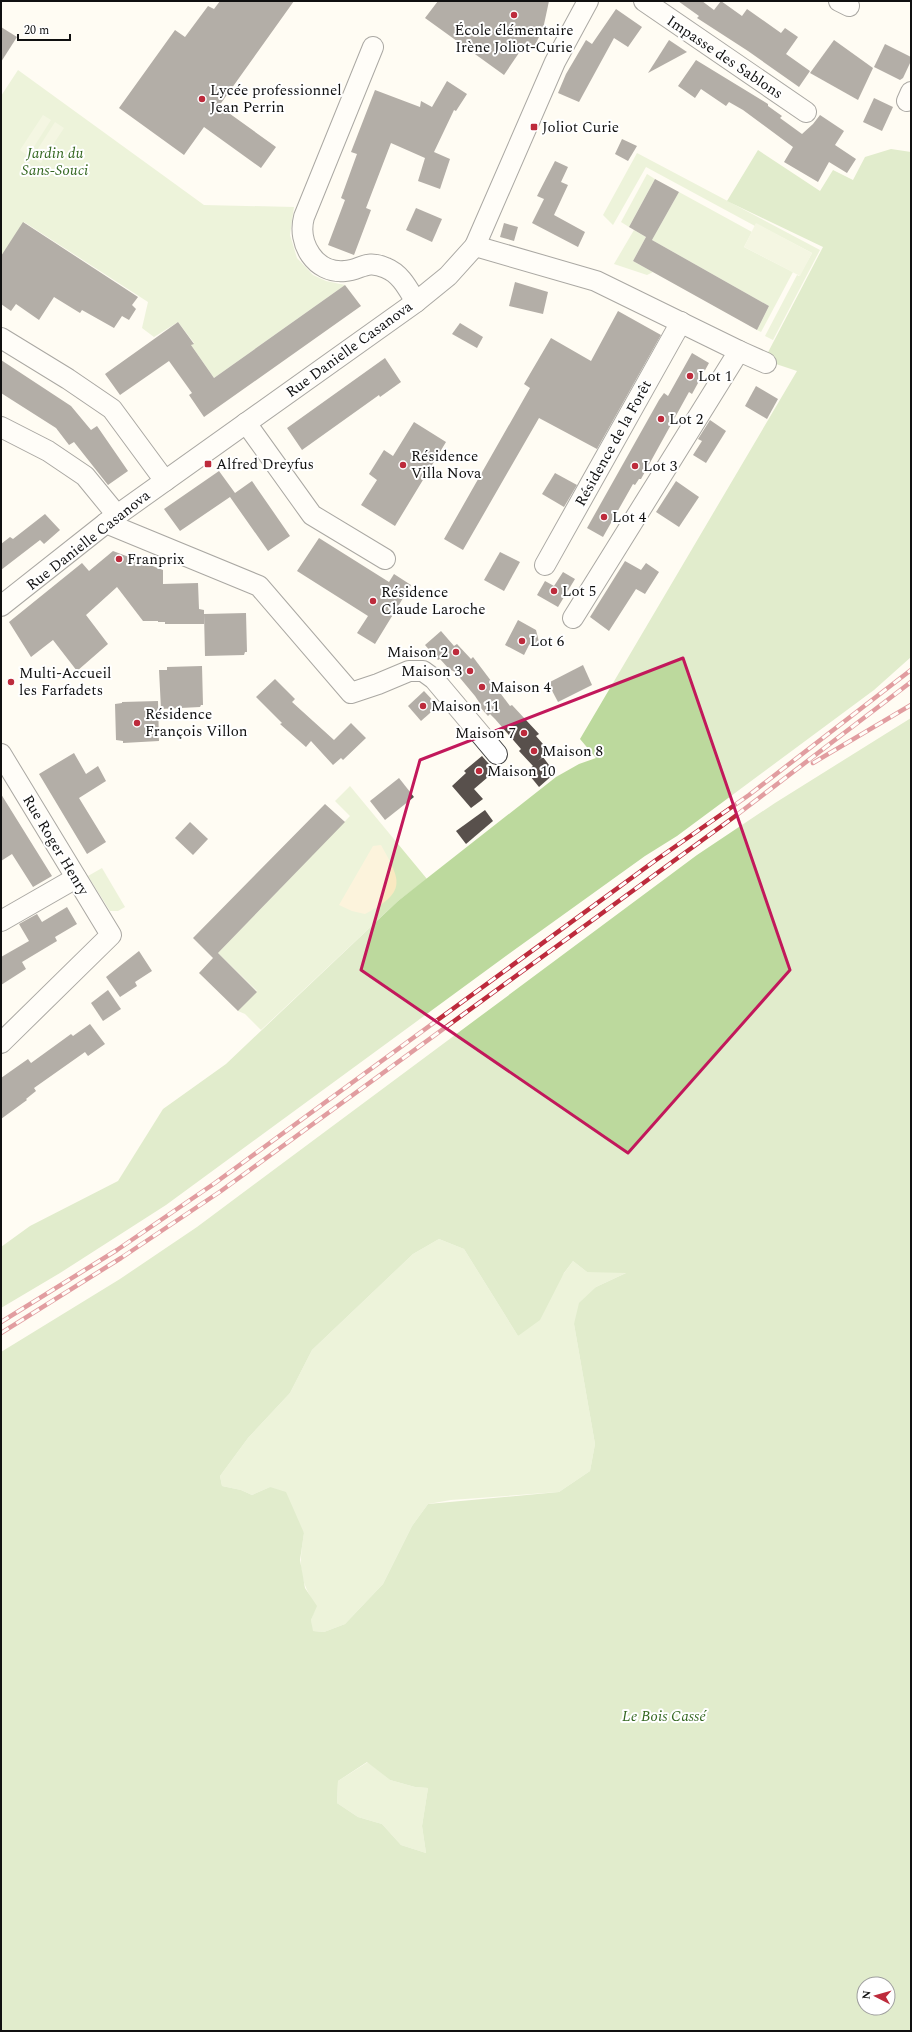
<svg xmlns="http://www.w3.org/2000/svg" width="912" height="2032" font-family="Spectral,serif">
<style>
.green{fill:#d7e9bd}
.forest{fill:#bcd99d;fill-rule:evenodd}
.sand{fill:#f9e9c1}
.pitch{fill:#e7f0cf}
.building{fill:#58504c}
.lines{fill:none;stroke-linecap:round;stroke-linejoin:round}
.minor-casing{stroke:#434343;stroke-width:22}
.minor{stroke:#fff;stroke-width:20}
.rail-casing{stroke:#bd2b3c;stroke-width:4.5}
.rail{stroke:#fff;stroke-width:3;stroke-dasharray:9;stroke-linecap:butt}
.marked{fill:none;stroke:#c2185b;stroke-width:3;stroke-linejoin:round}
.poi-dot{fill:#bd2b3c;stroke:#fff;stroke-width:1.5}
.labels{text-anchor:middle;stroke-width:4;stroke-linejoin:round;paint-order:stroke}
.poi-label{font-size:15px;fill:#101010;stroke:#fff;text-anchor:start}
.street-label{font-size:15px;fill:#101010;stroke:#fff}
.park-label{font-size:15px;font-style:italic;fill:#346721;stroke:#fff}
</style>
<rect width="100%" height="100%" fill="#fffcf3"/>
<g class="green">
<path d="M18 70 204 205 294 207 290 235 297 258 313 275 326 281 345 285 214 378 191 345 194 343 178 322 154 337 142 328 148 302 24 222 1 256V96Z"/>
<path d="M637 153 820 250 773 340 765 336 797 275 799 276 812 253 756 224 755 226 646 167 613 225 603 215Z"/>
<path d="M647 174 655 179 629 227 621 222Z"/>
<path d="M679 192 752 232 744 247 793 272 761 332 757 330 769 306 652 240Z"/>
<path d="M634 230 646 237 633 261 653 272 647 275 614 264Z"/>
<path d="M350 786 427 879 398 901 261 1030 245 1014 238 1011 257 991 218 953 350 816 335 801Z"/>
<path d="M102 868 125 907 118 911H110L88 876Z"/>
<path d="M439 1239 464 1249 518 1336 573 1261 587 1272H628L596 1287 574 1324 595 1444 590 1471 559 1492 451 1500 428 1504 412 1526 383 1584 345 1624 324 1632 312 1631 311 1620 316 1606C298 1578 299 1565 304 1533L270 1487 252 1495 241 1490 222 1486 220 1476 248 1438 290 1393 312 1350 413 1254Z"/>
<path d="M368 1762 390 1780 415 1787 428 1788 422 1826 426 1853 401 1845 382 1824 358 1817 337 1803 338 1781Z"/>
</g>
<g class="forest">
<path d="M891 149 911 152V657L874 690 677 836 645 856 510 953 166 1205 60 1273 1 1308V1247L30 1226 118 1181 163 1109 226 1064 398 901 556 777 579 764 596 758 580 739 797 371 764 360 823 247 727 201 758 150 820 191 833 170 853 180 865 157Z"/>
<path d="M911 718V2031H1V1352L120 1279 197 1227 697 855 775 803ZM439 1239 464 1249 518 1336 540 1320 564 1273 573 1261 587 1272 626 1273 596 1287 579 1303 574 1324 595 1444 590 1471 559 1492 428 1504 412 1526 383 1584 345 1624 324 1632 313 1631 311 1620 317 1606 305 1588 300 1560 304 1533 286 1492 270 1487 252 1495 241 1490 222 1486 220 1476 248 1438 290 1393 312 1350 413 1254ZM367 1762 390 1780 415 1787 428 1788 422 1826 426 1853 401 1845 382 1824 358 1817 337 1803 338 1781ZM864 1984H888V2008H864Z"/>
</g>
<path class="sand" d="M381 845C402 882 406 892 365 914L352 911 339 905 373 846Z"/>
<g class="pitch">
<path d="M43 115 51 120 28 156 20 150Z"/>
<path d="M55 122 64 128 41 163 32 158Z"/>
<path d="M756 223 812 253 800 276 744 247Z"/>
</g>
<g class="building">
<path d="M220 1H294L219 106 276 147 261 168 204 127 184 155 119 108 175 30 185 37 208 6 214 9Z"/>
<path d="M438 1H549L543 29 533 49 525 44 504 75 425 18Z"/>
<path d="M678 1H702L714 10 721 1 742 16 747 9 781 33 785 28 798 37 786 54 810 71 799 87 748 51 697 18 699 16Z"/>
<path d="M616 9 642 27 628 47 614 38 579 102 558 93 566 74 586 40 592 44Z"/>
<path d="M1 27 17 37 1 62Z"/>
<path d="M669 40 687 52 648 73Z"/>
<path d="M834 40 873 68 858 100 810 73Z"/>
<path d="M885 44 911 57V61L903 78 900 80 874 67Z"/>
<path d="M696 60 768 104V106L782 116 780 118 802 134 813 124 820 115 844 131 835 145 856 159 847 173 829 162 818 182 784 162 793 147 743 110 729 102 726 106 701 89 695 98 678 86Z"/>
<path d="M447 81 467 94 456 111 454 110 434 152 450 159 440 189 418 181 425 158 391 143 366 208 371 210 354 255 328 245 345 200 341 198 357 154 351 152 375 90 420 107 421 101 432 107Z"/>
<path d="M874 98 893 107 882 131 863 122Z"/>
<path d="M622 139 637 146 628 161 615 154Z"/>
<path d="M555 161 568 167 561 182 568 185 554 215 585 232 578 247 532 223 544 199 537 196Z"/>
<path d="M655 179 679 192 652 240 769 306 757 330 633 261 646 237 629 227Z"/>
<path d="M416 208 442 219 432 242 406 230Z"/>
<path d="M23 222 138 297 132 305 136 309 129 320 122 316 114 328 82 310 80 313 54 297 39 320 16 304 11 311 1 304V256Z"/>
<path d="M504 223 518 227 514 241 500 237Z"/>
<path d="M515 282 548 292 543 314 509 306Z"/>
<path d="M345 285 361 306 204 417 189 395 192 393 169 361 120 395 105 374 178 322 194 344 191 345 214 378Z"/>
<path d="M618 311 661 335 597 449 539 418 463 550 444 539 530 388 524 384 551 338 591 361Z"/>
<path d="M460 323 483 337 477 348 452 334Z"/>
<path d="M692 353 709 363 692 394 689 392 641 479H639L635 485 633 484 603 537 587 528 659 400 664 393 668 396Z"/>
<path d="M385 358 401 382 380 397 379 395 302 450 287 428Z"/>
<path d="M1 360 71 406 91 430 97 426 128 471 108 485 74 442 69 445 56 428 1 393Z"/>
<path d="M756 386 778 399 767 419 745 406Z"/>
<path d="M710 420 726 431 706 463 693 455 702 441 698 439Z"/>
<path d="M414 422 446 442 395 526 361 505 377 480 369 474 384 450 393 456Z"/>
<path d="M219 471 235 493 252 481 290 536 268 551 230 497 180 531 164 509Z"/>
<path d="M555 473 577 485 564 507 542 494Z"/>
<path d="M676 481 699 497 679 527 656 512Z"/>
<path d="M45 514 60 530 44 544 40 540 1 570V544L10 537 13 539Z"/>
<path d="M319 538 389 582 394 574 411 585 375 644 357 633 368 616 297 571Z"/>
<path d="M113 551 163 570V584L198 583 199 609 204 610V624H165V622H158V621H143L117 587 86 615 108 644 77 671 53 640 31 657 9 622 82 563 89 571Z"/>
<path d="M500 552 520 562 504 591 484 580Z"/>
<path d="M625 561 641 570 646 563 659 572 645 594 636 589 609 631 590 617Z"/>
<path d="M563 572 575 579 558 607 537 595 545 581 554 586Z"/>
<path d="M246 613 247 652H245L244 655 205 656 204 614Z"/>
<path d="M518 620 536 630 539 642 529 645 524 655 505 645Z"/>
<path d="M441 631 454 646 457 644 471 659 473 657 510 706 512 705 539 734 536 736 549 751 538 761 543 757 555 773 539 787 526 771 533 766 519 751 521 749 495 719 490 714 488 716 479 706 481 705 475 696 455 672 449 669 440 659 438 660 425 645Z"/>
<path d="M583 665 592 685 558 702 548 683Z"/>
<path d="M202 666 203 705H201L200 707 161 709 159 670H167V667Z"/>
<path d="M275 679 295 699 292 702 334 740 351 723 366 738 343 760 341 758 333 765 311 741 306 747 280 724 282 723 256 697Z"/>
<path d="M424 691 438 706 421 721 408 706Z"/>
<path d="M158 701 159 741 123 743V741L116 740 115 704 122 703V702Z"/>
<path d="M74 753 86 774 98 766 106 781 79 798 106 842 87 854 39 774Z"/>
<path d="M482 756 495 771 474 789 483 799 471 808 452 786 466 773 464 771Z"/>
<path d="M399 778 414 797 385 820 370 801Z"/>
<path d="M1 794 52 876 33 887 12 854 1 861Z"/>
<path d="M325 804 345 822 218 953 257 992 238 1011 199 973 213 958 193 938Z"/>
<path d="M485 810 493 821 466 844 456 831Z"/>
<path d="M190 822 208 839 193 855 175 838Z"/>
<path d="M67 907 77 924 55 937 57 941 22 962 26 969 1 985V957L29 941 19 924 37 914 42 922Z"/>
<path d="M139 951 152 971 135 982 137 986 120 997 106 977Z"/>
<path d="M108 990 121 1009 103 1021 91 1003Z"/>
<path d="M90 1024 105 1044 88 1056 85 1052 34 1088 36 1091 26 1099 27 1100 1 1119V1078L28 1059 31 1063 71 1034 73 1036Z"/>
</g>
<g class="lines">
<defs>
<g id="minor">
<path d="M644 1 806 112"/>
<path d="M839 1 849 6"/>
<path d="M373 47 304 217C297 243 315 274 345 271 361 270 366 259 386 268 401 274 408 289 416 302"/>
<path d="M907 101 911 92"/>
<path d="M475 246 596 281 739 351 573 618"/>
<path d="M1 338 68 379 112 409 165 481"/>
<path d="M739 351 766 363"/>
<path d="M246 423 312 515 385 559"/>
<path d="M1 427 48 451 85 476 117 515"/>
<path d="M106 523 259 586 351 693 378 684 409 671H423L434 679 497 754"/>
<path d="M545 565 681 322"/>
<path d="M1 606 106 523 416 302 448 276 475 246 555 62 588 1"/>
<path d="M1 754 111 935 1 1043"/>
<path d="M1 921 76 878"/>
</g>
</defs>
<use href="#minor" class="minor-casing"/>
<use href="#minor" class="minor"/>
<defs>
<g id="rail">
<path d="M813 763 911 705"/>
<path d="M1 1322 117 1250 215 1183 656 860 749 795 911 670"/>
<path d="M1 1333 121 1258 221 1191 734 817 911 682"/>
</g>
</defs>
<use href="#rail" class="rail-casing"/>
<use href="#rail" class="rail"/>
</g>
<path d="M0 0H912V2032H0ZM683 658 790 970 628 1153 361 970 420 760Z" fill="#fffcf3" fill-opacity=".55" fill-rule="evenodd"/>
<path class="marked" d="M683 658 790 970 628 1153 361 970 420 760Z"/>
<g class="poi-dot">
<circle cx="514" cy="15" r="4"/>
<circle cx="202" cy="99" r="4"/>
<rect x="530" y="123" width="8" height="8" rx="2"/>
<circle cx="690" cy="376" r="4"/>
<circle cx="661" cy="419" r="4"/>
<rect x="204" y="460" width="8" height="8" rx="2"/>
<circle cx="403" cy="465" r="4"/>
<circle cx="635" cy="466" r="4"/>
<circle cx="604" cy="517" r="4"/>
<circle cx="119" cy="559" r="4"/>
<circle cx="554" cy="591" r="4"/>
<circle cx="373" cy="601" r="4"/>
<circle cx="522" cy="641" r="4"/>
<circle cx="456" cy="652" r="4"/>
<circle cx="470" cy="671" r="4"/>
<circle cx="11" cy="682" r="4"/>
<circle cx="482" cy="687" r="4"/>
<circle cx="423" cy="706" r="4"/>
<circle cx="137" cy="723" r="4"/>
<circle cx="524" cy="733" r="4"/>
<circle cx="534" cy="751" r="4"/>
<circle cx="479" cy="771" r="4"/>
</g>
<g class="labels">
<g class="poi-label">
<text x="514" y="35" text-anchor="middle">École élémentaire<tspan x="514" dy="17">Irène Joliot-Curie</tspan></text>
<text x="210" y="95">Lycée professionnel<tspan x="210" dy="17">Jean Perrin</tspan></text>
<text x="542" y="132">Joliot Curie</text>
<text x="698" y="381">Lot 1</text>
<text x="669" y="424">Lot 2</text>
<text x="411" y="461">Résidence<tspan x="411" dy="17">Villa Nova</tspan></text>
<text x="216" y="469">Alfred Dreyfus</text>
<text x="643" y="471">Lot 3</text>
<text x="612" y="522">Lot 4</text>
<text x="127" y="564">Franprix</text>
<text x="562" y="596">Lot 5</text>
<text x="381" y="597">Résidence<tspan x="381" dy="17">Claude Laroche</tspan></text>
<text x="530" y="646">Lot 6</text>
<text x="448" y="657" text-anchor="end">Maison 2</text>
<text x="462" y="676" text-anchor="end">Maison 3</text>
<text x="19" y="678">Multi-Accueil<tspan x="19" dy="17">les Farfadets</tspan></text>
<text x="490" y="692">Maison 4</text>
<text x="431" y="711">Maison 11</text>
<text x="145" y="719">Résidence<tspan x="145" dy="17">François Villon</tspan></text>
<text x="516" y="738" text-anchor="end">Maison 7</text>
<text x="542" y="756">Maison 8</text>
<text x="487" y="776">Maison 10</text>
</g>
<g class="street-label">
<text transform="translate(725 57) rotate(34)" y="5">Impasse des Sablons</text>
<text transform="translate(349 349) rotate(-36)" y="5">Rue Danielle Casanova</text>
<text transform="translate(613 443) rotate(-61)" y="5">Résidence de la Forêt</text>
<text transform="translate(88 540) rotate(-38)" y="5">Rue Danielle Casanova</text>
<text transform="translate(56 845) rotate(59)" y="5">Rue Roger Henry</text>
</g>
<g class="park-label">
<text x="55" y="158">Jardin du<tspan x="55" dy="17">Sans-Souci</tspan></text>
<text x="664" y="1721">Le Bois Cassé</text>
</g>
</g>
<rect width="912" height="2032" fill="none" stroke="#101010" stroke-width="4"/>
<g transform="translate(876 1996) rotate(276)"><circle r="19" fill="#ffffff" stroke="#9f9f9f"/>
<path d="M0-3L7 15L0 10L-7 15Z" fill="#bd2b3c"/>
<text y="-6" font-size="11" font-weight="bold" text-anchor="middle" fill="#101010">N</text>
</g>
<path d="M18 34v6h52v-6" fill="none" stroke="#101010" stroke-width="2"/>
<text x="24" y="34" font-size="12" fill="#101010" stroke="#ffffff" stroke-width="3" paint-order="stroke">20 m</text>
</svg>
